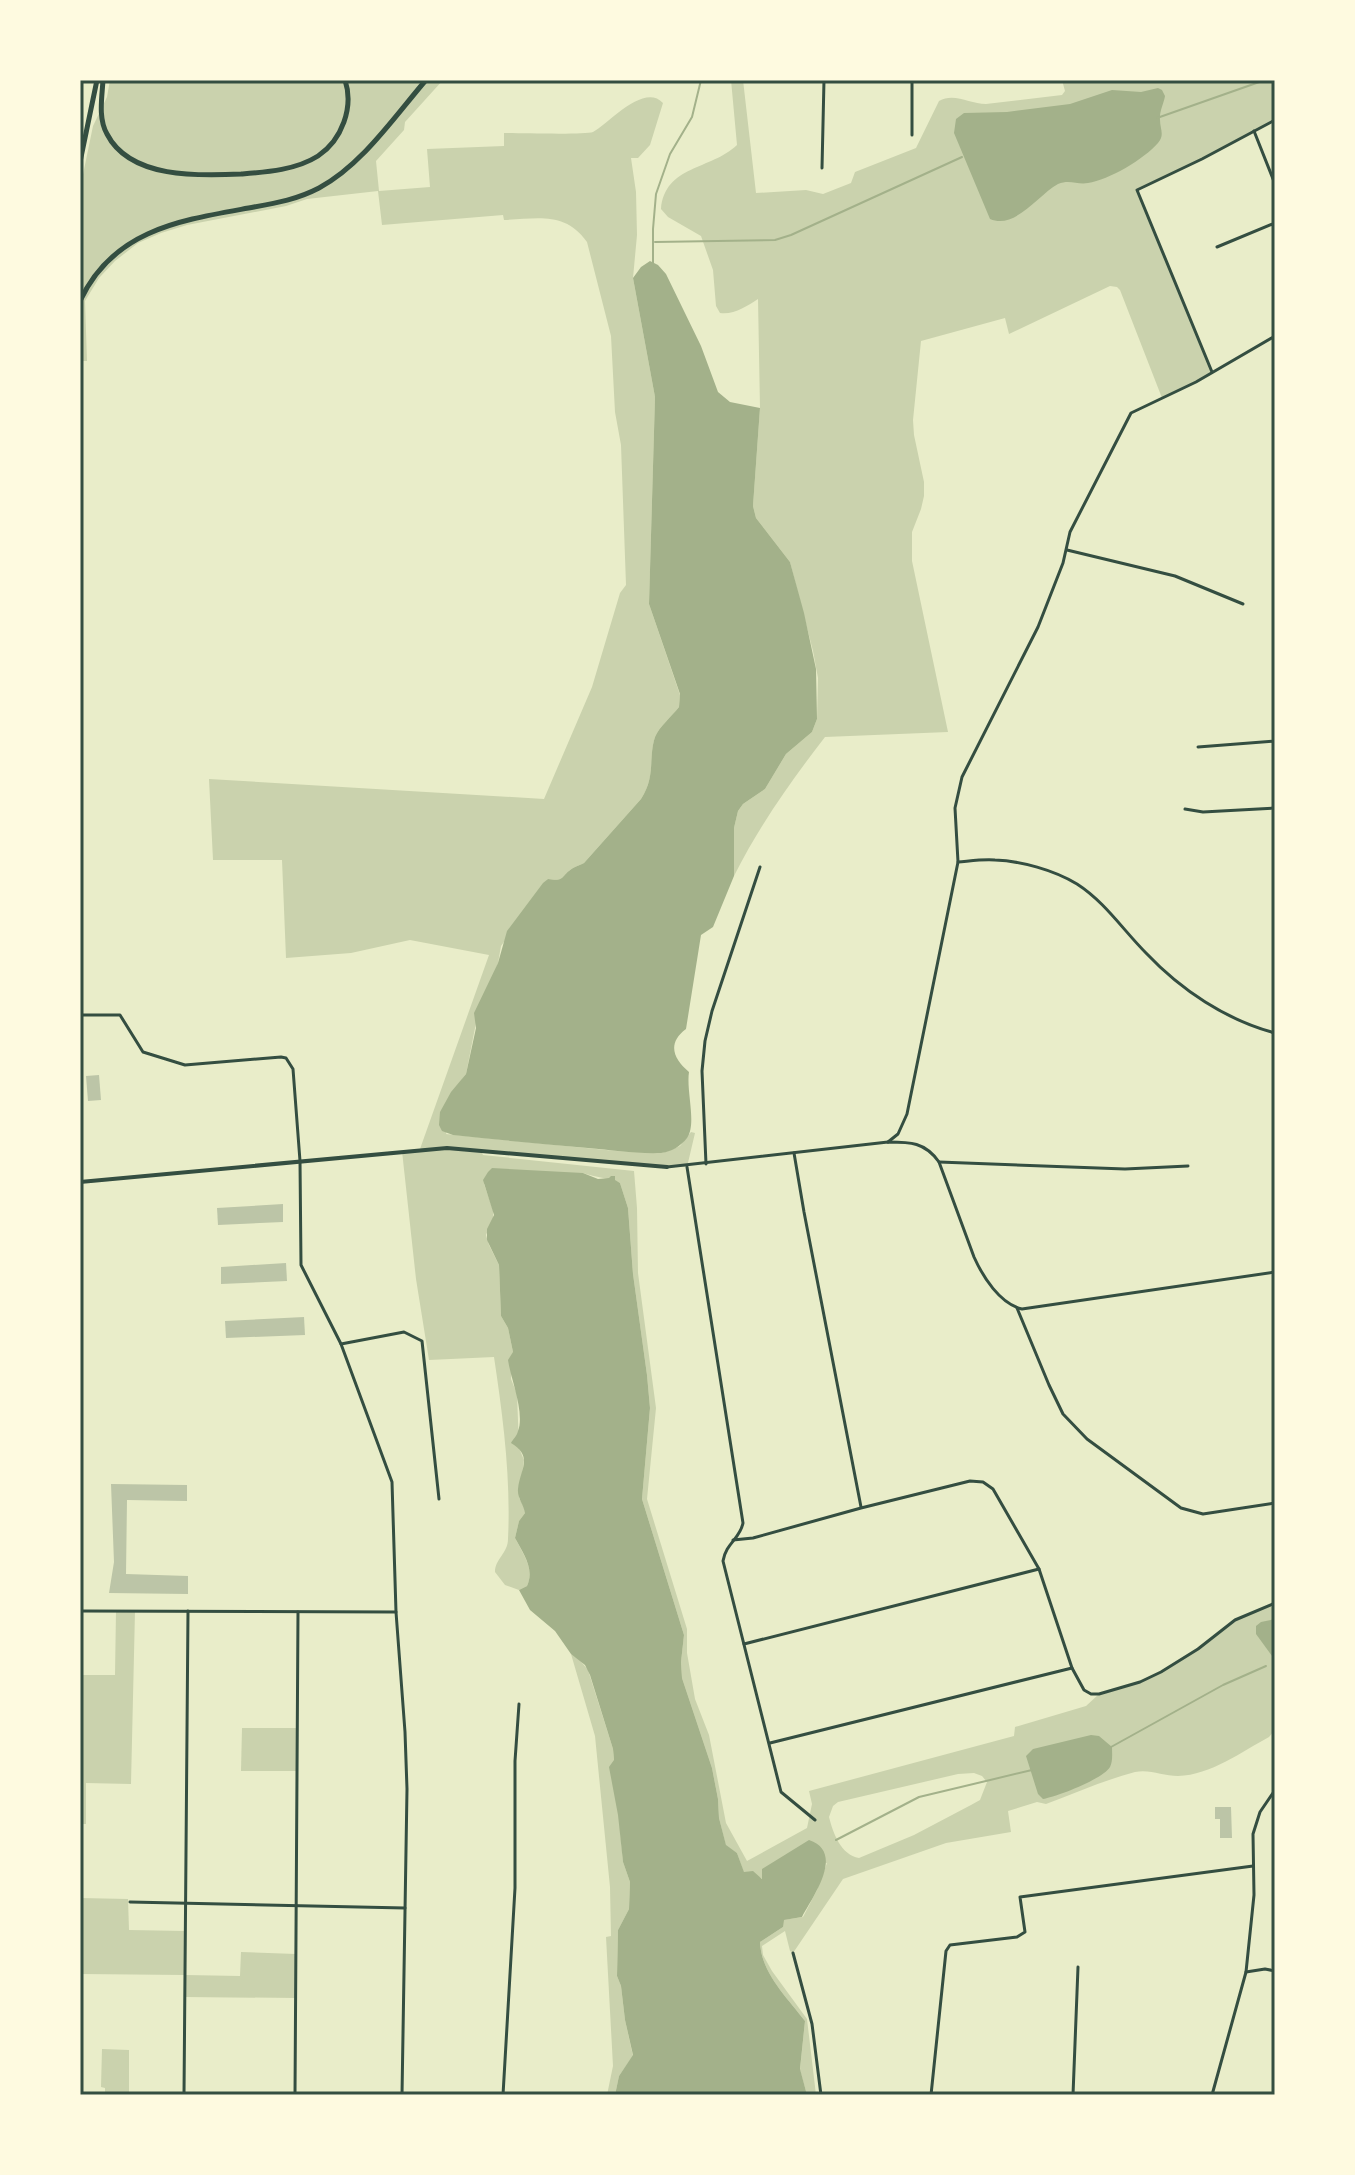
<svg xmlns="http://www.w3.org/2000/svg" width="1355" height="2175" font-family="Overpass,sans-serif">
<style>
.green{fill:#cad2ad;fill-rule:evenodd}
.water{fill:#a3b18a}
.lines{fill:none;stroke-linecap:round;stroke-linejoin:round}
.stream{stroke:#a3b18a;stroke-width:2}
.building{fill:#bcc5a7}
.minor{stroke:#344e41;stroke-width:3}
.tertiary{stroke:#344e41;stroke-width:4}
.primary{stroke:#344e41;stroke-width:5}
.trunk{stroke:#344e41;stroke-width:5}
.neatline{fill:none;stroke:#344e41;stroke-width:3}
</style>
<rect width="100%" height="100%" fill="#e9edc9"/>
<g class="green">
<path d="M110 80H443L405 122 404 130 376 161 379 191 430 187 427 149 504 146V133C518 133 585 135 593 132 608 124 644 82 663 103L650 145 638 158H631L636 192 637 235 633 278 655 397 649 604 680 695 679 707C672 716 659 727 655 737 648 760 656 776 641 799L584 863C581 865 576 866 573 868 560 876 566 882 548 879L501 946 498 963 476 1023 466 1074 462 1079 446 1134 616 1151 663 1153 680 1146 691 1132 695 1133 687 1167H667L481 1151 483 1155 634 1171 637 1208 638 1273 656 1408 647 1499 687 1629V1653L695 1699 709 1735 726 1823 747 1861 807 1828 812 1804 809 1791 1014 1736 1015 1727 1086 1706 1099 1694 1140 1682 1174 1665 1235 1620 1275 1603V1730L1269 1737C1241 1752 1211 1775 1178 1776 1163 1776 1150 1769 1135 1772 1105 1780 1075 1793 1046 1804L1037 1802 1008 1811 1011 1832 946 1843 843 1879 793 1953 790 1951 785 1931 762 1946 763 1955 772 1971 807 2019 816 2095H807L800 2070 805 2021C787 1997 761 1973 760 1942L783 1927V1920L803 1917 817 1890 827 1863 763 1879 755 1875 744 1873 737 1853 726 1846 719 1818 718 1799 712 1768 682 1678 681 1662 684 1635 642 1499 650 1408 647 1375 633 1274 628 1208 620 1183C608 1177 596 1178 583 1173L484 1184 493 1210V1219L486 1235 489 1245 499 1265 501 1316 508 1328 513 1352 511 1379 517 1394 519 1448 524 1460 519 1498 525 1509V1513L519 1521 515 1538C523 1554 535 1569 527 1586L519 1590 505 1585 495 1572C495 1559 508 1553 508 1539 511 1478 503 1417 494 1357L429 1360 416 1279 402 1151 420 1149 489 955 410 940 351 953 286 958 282 860H213L209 779 544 799 592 687 620 593 626 585 621 445 615 412 611 336 587 242C565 211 537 219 504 220L503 215 382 225 378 191 307 199 286 206 187 225 161 233 138 243 115 261 99 278 85 301 87 361H80V189L93 126 107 97ZM974 1773 982 1776 987 1782 980 1800 971 1805 914 1835 859 1858C841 1855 833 1833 829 1817L833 1806 838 1802 958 1774Z"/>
<path d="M731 80H743L756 193 806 190 823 194 851 183 855 172 916 148 939 101C954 92 970 104 986 104L1062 95 1065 91 1062 80H1275V120L1202 159 1137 190 1213 373 1162 398 1120 290 1117 287 1110 286 1009 334 1005 318 921 341 913 420 914 435 924 482V496L921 509 912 532V561L948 732 825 737C791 781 759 826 734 876V828L738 811 743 804 765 789 786 754 812 732 817 719 818 678 813 651 790 562 756 518 753 506 760 408 758 299C747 306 734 315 720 313L716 306 713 270 701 236 668 217 661 209C665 165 711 170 737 145Z"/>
<path d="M116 1611H135L131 1784 86 1783V1824H80V1675H115Z"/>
<path d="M571 1654 578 1658 588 1670 613 1749 623 1862 630 1882 629 1909 618 1930 617 1976 621 1986 625 2020 633 2056 619 2076 615 2095H607L613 2066 606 1937 611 1936 610 1887 595 1736Z"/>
<path d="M242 1728H297V1771H241Z"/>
<path d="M80 1898 128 1899 129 1930 185 1931 186 1975 240 1976 241 1952 296 1954V1998L185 1997V1975L81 1974Z"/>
<path d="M102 2049 129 2050V2095H105V2088L101 2087Z"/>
</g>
<g class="water">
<path d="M1158 88 1162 90 1165 96C1164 103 1159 112 1160 120 1160 129 1165 135 1158 143 1144 159 1109 180 1088 183 1077 185 1070 179 1058 184 1038 195 1015 230 990 219L954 133 956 119 964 113 1007 112 1070 104 1112 90 1141 92Z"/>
<path d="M650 261 658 265 666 274 701 346 718 392 730 402 760 408 753 506 756 518 790 562 804 613 816 669 817 719 812 732 786 754 765 789 743 804 738 811 734 828V876L713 927 701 935 686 1029C667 1043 673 1059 689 1072 686 1091 697 1124 687 1138 681 1146 671 1152 661 1153 637 1154 612 1150 588 1148 543 1144 498 1140 453 1135L442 1131 439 1125 440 1112 451 1092 466 1074 476 1028 474 1013 498 963 507 931 543 883 548 879C566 882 560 876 573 868 576 866 581 865 584 863L641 799C656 776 648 759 655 737 659 727 672 716 679 707L680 694 649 604 655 397 633 278 641 267Z"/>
<path d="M492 1168 583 1173 598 1179 609 1178 611 1176H615V1180L620 1183 628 1208 633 1274 647 1375 650 1408 642 1499 684 1635 681 1662 682 1678 712 1768 718 1799 719 1818 726 1845 737 1853 744 1872 753 1871 762 1879V1869L809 1840C845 1852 814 1895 802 1917L784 1920 783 1927 760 1942C761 1973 787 1997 805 2021L800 2069 807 2095H615L619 2076 633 2055 625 2020 621 1986 617 1976 618 1930 629 1909 630 1882 623 1862 618 1815 609 1767 614 1760 613 1749 590 1675 585 1665 571 1654 555 1631 530 1610 519 1590 527 1586C535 1569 523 1553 515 1538L519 1521 525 1513C524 1505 517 1498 518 1489 520 1469 534 1457 511 1443 513 1439 517 1436 518 1431 525 1413 511 1380 508 1360L513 1352 508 1328 501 1316 499 1265 487 1240V1229L494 1215 483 1180 488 1172Z"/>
<path d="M1275 1619V1660L1256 1634V1626L1261 1622Z"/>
<path d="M1091 1735 1099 1736 1112 1747C1112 1753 1113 1761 1110 1767 1103 1779 1056 1797 1043 1799L1038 1794 1026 1756 1033 1749Z"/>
</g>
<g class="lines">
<g class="stream">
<path d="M1157 118 1265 80"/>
<path d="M655 242 775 240 791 235 962 157"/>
<path d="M653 265V229L656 194 670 154 692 117 701 80"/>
<path d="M1111 1747 1223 1685 1266 1666"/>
<path d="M836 1840 919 1797 1032 1770"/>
</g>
</g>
<g class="building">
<path d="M99 1075 101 1100 88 1101 86 1076Z"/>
<path d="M283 1204V1222L218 1225 217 1208Z"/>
<path d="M286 1263 287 1281 221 1284V1267Z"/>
<path d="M304 1317 305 1335 226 1338 225 1321Z"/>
<path d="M111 1484 187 1485V1501L127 1500 126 1574 188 1576V1594L109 1593 114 1562Z"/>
<path d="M1215 1807H1231L1232 1838H1220V1819H1215Z"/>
</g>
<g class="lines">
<g class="minor">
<path d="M1254 131 1275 184"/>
<path d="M912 135V80"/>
<path d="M822 168 824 80"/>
<path d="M1217 247 1275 223"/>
<path d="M1212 372 1137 190 1202 159 1275 120"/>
<path d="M1067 550 1175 576 1243 604"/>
<path d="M1198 747 1275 741"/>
<path d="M1185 809 1203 812 1275 808"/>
<path d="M958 862C970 861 983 859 995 860 1021 861 1054 870 1077 884 1105 902 1123 930 1146 953 1181 990 1226 1020 1275 1033"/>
<path d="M80 1015H120L143 1052 185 1065 281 1057 286 1058 293 1069 300 1161 301 1265 341 1344 392 1482 396 1612 405 1732 407 1789 402 2095"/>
<path d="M888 1142 898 1134 907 1114 958 862 955 808 962 777 1038 627 1063 563 1070 532 1131 413 1196 382 1275 336"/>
<path d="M794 1153 804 1212 861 1507"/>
<path d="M939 1162 1125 1169 1188 1166"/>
<path d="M706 1164 702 1071 705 1041 712 1011 760 867"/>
<path d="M667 1167 888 1142C910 1142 925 1142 939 1162L974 1257C983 1277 1000 1304 1022 1309L1275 1272"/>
<path d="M687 1167 743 1523C740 1539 726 1543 723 1561L781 1792 815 1820"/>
<path d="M1017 1308 1049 1385 1063 1414 1087 1439 1181 1508 1203 1514 1275 1503"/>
<path d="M341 1344 404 1332 422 1341 439 1499"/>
<path d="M733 1540 753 1538 861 1508 970 1481 983 1482 993 1489 1039 1569 1072 1668 1084 1690 1091 1694H1099L1140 1682 1161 1672 1198 1649 1235 1620 1275 1603"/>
<path d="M80 1611 396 1612"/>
<path d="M744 1644 1039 1569"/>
<path d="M770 1743 1072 1668"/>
<path d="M130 1902 405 1908"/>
<path d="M793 1953 812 2024 821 2095"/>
<path d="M1246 1972 1265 1969 1275 1971"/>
<path d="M184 2095 188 1611"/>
<path d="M295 2095 298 1612"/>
<path d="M503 2095 515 1888V1761L519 1704"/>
<path d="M931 2095 946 1951 950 1945 1017 1937 1025 1932 1020 1897 1253 1866"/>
<path d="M1073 2095 1078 1967"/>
<path d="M1212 2095 1246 1972 1254 1895 1253 1834 1260 1812 1275 1790"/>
</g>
<path class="tertiary" d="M80 1182 447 1148 667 1167"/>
<g class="primary">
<path d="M80 86 81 80"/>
<path d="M80 162 97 80"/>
<path d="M80 301C114 228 183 220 254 207 277 203 298 199 319 188 362 165 395 116 426 80"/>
</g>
<path class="trunk" d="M103 80C102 98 98 118 107 134 130 179 199 176 241 174 267 172 296 170 318 156 342 140 354 107 345 80"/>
</g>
<rect width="1355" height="2175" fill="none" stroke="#fefae0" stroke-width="164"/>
<rect x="82" y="82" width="1191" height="2011" class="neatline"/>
</svg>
